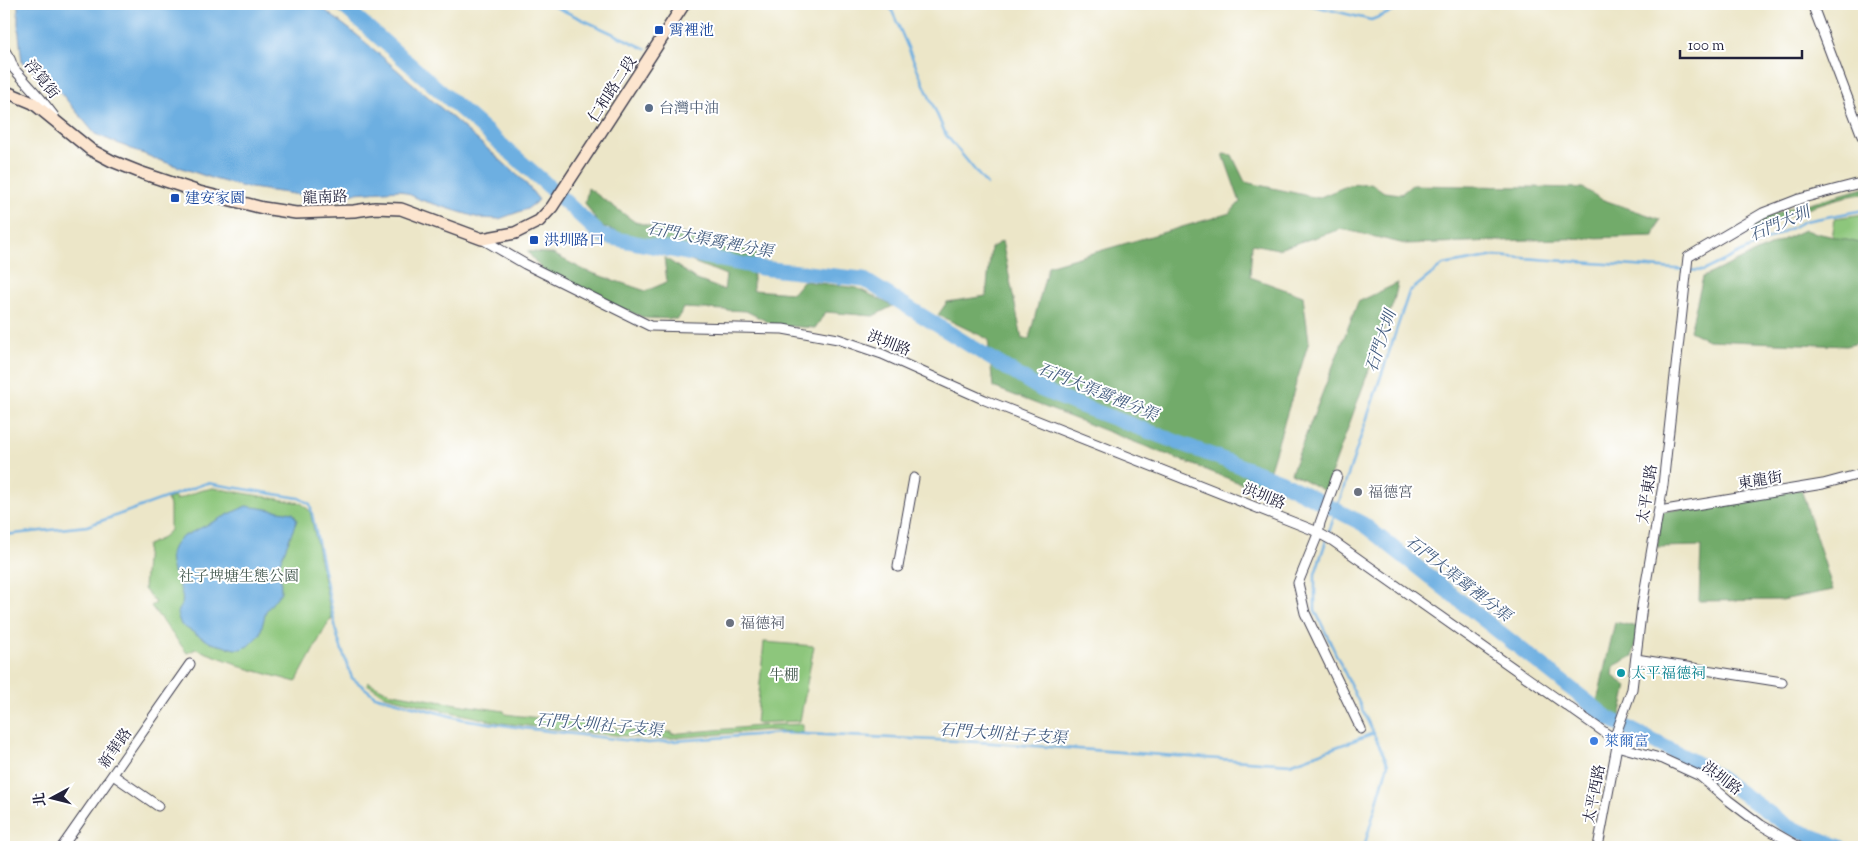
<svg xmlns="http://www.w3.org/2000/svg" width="1868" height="851" font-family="'Sorts Mill Goudy','Noto Serif TC',serif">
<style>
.green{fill:#8dc67b;stroke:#58745b}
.forest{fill:#72ab6b;stroke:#4a6653}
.water{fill:#6dafe1;stroke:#48688e}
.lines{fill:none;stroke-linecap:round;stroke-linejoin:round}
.stream{stroke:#6dafe1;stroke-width:2.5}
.river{stroke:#6dafe1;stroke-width:15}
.street-casing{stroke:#403f50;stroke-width:11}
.secondary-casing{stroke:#403f50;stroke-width:14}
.street{stroke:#fff;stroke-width:9}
.secondary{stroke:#fce5cf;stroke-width:11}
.transit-dot{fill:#1a4fb4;stroke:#fff;stroke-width:2}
.service-dot{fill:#5c6f8a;stroke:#fff;stroke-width:2}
.worship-dot{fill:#6b7280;stroke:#fff;stroke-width:2}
.culture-dot{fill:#0f9aa8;stroke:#fff;stroke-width:2}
.shop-dot{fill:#3f7fe0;stroke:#fff;stroke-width:2}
.labels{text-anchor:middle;stroke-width:4;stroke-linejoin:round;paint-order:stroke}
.transit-label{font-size:15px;fill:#164399;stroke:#fff;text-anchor:start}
.street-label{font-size:15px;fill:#22223b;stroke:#fff}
.service-label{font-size:15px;fill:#4e5e75;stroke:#fff;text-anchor:start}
.worship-label{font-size:15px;fill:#5b616d;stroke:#fff;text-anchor:start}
.park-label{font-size:15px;fill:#475b51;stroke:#fff}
.culture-label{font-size:15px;fill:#0d838f;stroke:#fff;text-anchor:start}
.shop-label{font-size:15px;fill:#366cbe;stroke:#fff;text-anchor:start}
.water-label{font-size:16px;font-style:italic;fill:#405a7d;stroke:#fff}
</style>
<rect width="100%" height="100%" fill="#fff"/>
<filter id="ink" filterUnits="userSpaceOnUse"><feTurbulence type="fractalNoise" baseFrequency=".02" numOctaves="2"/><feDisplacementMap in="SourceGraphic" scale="10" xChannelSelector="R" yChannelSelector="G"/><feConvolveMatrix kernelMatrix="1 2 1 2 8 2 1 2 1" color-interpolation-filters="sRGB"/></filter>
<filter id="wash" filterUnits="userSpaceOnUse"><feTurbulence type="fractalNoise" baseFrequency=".0096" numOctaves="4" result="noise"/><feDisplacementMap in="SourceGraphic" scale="20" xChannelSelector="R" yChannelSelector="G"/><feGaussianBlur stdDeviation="1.12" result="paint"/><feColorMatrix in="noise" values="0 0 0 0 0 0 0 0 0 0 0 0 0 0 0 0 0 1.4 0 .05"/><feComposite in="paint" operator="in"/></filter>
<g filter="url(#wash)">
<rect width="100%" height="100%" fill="#ece6c8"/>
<g class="green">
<path d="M1864 214V273L1830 252 1835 218Z"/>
<path d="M213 488 301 503 310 511 332 620 329 621 296 682 238 666 237 664 196 649 187 653 151 606 156 603 144 589 147 545 163 538 170 530V506L167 499 175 497 176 500 199 491Z"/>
<path d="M764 642 814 646 800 721 756 723Z"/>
<path d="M368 682 388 692 437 701 504 711 505 714C525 717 546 718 567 721 603 725 634 733 671 732V734L771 725 803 724V733L767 730 661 739 592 733 502 723 442 710 386 696 367 684Z"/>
</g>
<g class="forest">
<path d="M1223 154 1232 155 1245 182 1318 198 1349 185 1371 183 1384 192 1401 194 1412 185 1583 188 1601 199 1660 219 1654 236 1405 244 1342 229 1278 249 1252 244 1250 277 1303 296 1309 341 1263 492 993 387 988 339 938 315 947 302 986 296 991 248 1002 241 1022 339H1029L1048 266 1230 213 1240 202Z"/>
<path d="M588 188 635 222 757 252 753 271V290L793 293 803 281 857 288 893 306 873 316 826 312 815 328 774 325 746 311 683 308 678 319 645 318 606 302 543 271 527 251 553 254 586 271 646 291 667 282 664 257 697 280 724 290 726 275 599 225 585 203Z"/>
<path d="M1864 188V194C1825 198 1789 216 1753 232L1749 231V223L1791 208Z"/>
<path d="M1804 230 1864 244V341L1846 346 1708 340 1690 331 1703 277Z"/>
<path d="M1398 283 1394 301 1325 491 1291 473 1358 302Z"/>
<path d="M1801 489 1833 590 1782 600 1699 601 1701 546 1657 547 1662 512Z"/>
<path d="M1615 622 1638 627 1633 656 1614 666 1613 676 1627 686 1619 721 1596 706Z"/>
</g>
<g class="water">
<path d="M18 4H317L357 35 456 121 524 181 539 200 527 209 499 219 479 218 421 200 400 190 307 196 244 187 214 179 156 159 95 134 55 86 22 63 18 24Z"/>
<path d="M246 506 293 513 297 520 280 562 281 592 266 611 260 634 248 646 241 649H235L211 643 181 625 178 617V611C197 591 150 564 182 537Z"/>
</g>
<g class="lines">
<g class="stream">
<path d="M549 4 646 49"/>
<path d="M889 4 946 135 987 185"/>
<path d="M1306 4 1371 20 1412 4"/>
<path d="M4 535 87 526 207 483 299 498 310 504 338 639 352 678 375 696 462 719 523 728 648 743 783 733 979 742 1290 764 1374 733"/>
<path d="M1364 847 1388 764 1315 610V574L1409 292 1443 265 1495 256 1703 271 1805 221 1864 210"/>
</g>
<path class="river" d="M341 4 544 182 602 236 761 268 863 279 1040 389 1076 404 1280 481 1363 524 1608 718 1706 768 1789 827 1840 847"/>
</g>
</g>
<g filter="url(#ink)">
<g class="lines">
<defs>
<g id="street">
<path d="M1812 4 1862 136 1864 137"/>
<path d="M4 49 10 59 14 69 40 98 54 116"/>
<path d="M482 239 525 264 650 326 783 329 838 339 882 354 985 400 1313 530 1333 541 1614 739 1617 746 1663 759 1700 776 1728 800 1761 825 1799 847"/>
<path d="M1337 476 1320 523 1318 534 1298 583 1305 613 1361 729"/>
<path d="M1659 511 1823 484 1864 473"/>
<path d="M898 567 914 478"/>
<path d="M1636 659 1782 682"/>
<path d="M1614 739 1632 689 1642 606 1663 485 1688 257 1763 213 1799 199 1864 182"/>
<path d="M113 775 158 806"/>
<path d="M62 847 190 664"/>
<path d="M1598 847 1617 746"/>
</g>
<path id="secondary" d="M4 91 33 103 91 150 112 161 142 173 199 192 263 208 296 213 354 211 375 208 401 209 482 239 515 233 539 221 552 207 684 4"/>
</defs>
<use href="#street" class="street-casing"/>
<use href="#secondary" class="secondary-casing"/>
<use href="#street" class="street"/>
<use href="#secondary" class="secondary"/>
</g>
</g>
<g class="transit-dot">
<rect x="654" y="25" width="10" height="10" rx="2.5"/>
<rect x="170" y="193" width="10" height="10" rx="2.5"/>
<rect x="529" y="235" width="10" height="10" rx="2.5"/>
</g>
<circle class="service-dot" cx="649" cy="108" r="5"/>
<g class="worship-dot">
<circle cx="1358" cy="492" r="5"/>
<circle cx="730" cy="623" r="5"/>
</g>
<circle class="culture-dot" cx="1621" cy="673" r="5"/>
<circle class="shop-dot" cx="1594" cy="741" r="5"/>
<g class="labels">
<g class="transit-label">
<text x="669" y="35">霄裡池</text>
<text x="185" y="203">建安家園</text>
<text x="544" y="245">洪圳路口</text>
</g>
<g class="street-label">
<text transform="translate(42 79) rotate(51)" y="5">浮筧街</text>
<text transform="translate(612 89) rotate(-57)" y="5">仁和路二段</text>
<text transform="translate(325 197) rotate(-2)" y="5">龍南路</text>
<text transform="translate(889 343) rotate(21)" y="5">洪圳路</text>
<text transform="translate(1760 480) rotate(-9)" y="5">東龍街</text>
<text transform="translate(1647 494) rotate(-81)" y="5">太平東路</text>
<text transform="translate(1264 496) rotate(22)" y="5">洪圳路</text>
<text transform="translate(115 748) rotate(-55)" y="5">新華路</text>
<text transform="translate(1722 778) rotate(37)" y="5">洪圳路</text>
<text transform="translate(1594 794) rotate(-79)" y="5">太平西路</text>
</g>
<g class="service-label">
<text x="659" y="113">台灣中油</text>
</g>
<g class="worship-label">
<text x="1368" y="497">福德宮</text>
<text x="740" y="628">福德祠</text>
</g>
<g class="park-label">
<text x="239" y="581">社子埤塘生態公園</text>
<text x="784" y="680">牛棚</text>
</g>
<g class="culture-label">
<text x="1631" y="678">太平福德祠</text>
</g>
<g class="shop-label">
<text x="1604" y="746">萊爾富</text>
</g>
<g class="water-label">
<text transform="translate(1779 223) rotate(-23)" y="6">石門大圳</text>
<text transform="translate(710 239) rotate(11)" y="6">石門大渠霄裡分渠</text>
<text transform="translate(1380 341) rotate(-72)" y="6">石門大圳</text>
<text transform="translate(1098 391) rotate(22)" y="6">石門大渠霄裡分渠</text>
<text transform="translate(1459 578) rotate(38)" y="6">石門大渠霄裡分渠</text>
<text transform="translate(599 724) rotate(5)" y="6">石門大圳社子支渠</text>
<text transform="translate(1003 733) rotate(4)" y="6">石門大圳社子支渠</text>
</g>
</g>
<rect width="1868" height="851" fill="none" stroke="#fff" stroke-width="20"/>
<g transform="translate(52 798) rotate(263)" stroke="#ffffff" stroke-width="4" paint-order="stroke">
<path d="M0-4L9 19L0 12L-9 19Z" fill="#22223b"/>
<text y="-8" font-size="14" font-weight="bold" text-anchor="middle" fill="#22223b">北</text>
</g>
<path d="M1680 50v8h122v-8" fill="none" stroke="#22223b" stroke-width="2.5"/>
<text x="1688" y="50" font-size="15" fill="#22223b" stroke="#ffffff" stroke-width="4" paint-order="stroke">100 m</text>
</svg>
